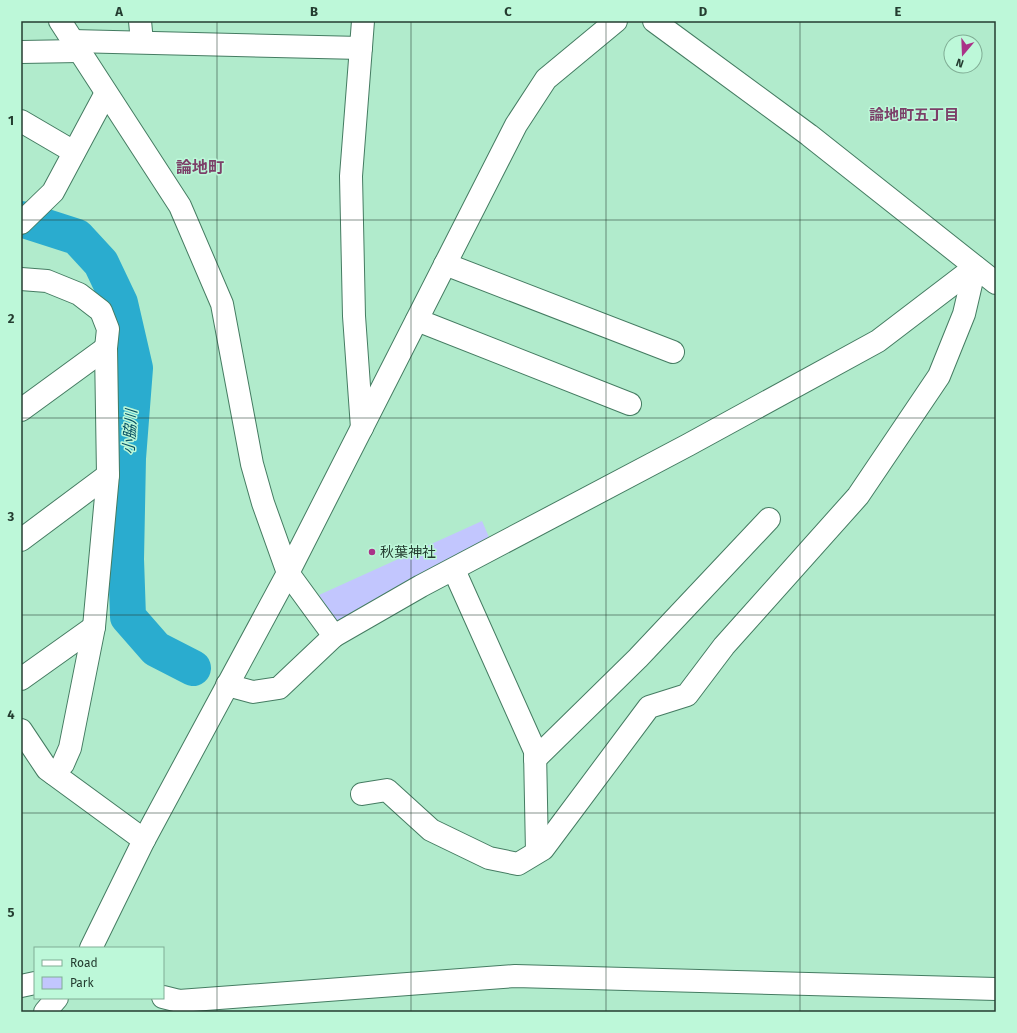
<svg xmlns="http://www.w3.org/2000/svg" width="1017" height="1033" font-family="'Fira Sans','Noto Sans JP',sans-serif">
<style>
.green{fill:#c2c6fe}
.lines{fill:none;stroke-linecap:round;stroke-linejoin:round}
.river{stroke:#2aaccf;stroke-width:36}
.minor-casing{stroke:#457c62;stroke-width:24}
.minor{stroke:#fff;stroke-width:22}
.grid{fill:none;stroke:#243c30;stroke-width:1;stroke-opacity:0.55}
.poi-dot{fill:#aa3288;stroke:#bdf8d9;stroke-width:1.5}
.labels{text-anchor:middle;stroke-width:3;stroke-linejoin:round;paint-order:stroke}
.poi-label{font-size:14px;fill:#243c30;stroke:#bdf8d9;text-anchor:start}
.neighbourhood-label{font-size:15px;font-weight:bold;fill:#7c3f68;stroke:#bdf8d9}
.water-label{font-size:15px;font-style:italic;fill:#064f62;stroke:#bdf8d9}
.quarter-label{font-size:16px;font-weight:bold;fill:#7c3f68;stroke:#bdf8d9}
.neatline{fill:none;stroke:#243c30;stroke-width:1.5}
.grid-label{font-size:13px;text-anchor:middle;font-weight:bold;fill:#243c30}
</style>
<rect width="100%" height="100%" fill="#b1ebcc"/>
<path class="green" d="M482 521 492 544 340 626 319 595Z"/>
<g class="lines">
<path class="river" d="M21 219 77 237 101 263 120 303 135 368 128 458 126 559 128 617 156 649 193 668"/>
<defs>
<g id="minor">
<path d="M60 21 180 206 222 304 252 464 263 503 288 573 334 636 421 586 688 445 878 341 975 267"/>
<path d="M140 21 142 42"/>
<path d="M654 21 809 135 996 283"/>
<path d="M72 41 361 48"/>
<path d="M21 52 79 51"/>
<path d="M21 121 74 152"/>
<path d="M21 223 53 192 106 93"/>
<path d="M445 264 673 352"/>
<path d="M21 279 47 281 79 294 101 311 108 329 106 348 108 475 94 627 70 748 63 764 54 774"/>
<path d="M417 320 630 404"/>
<path d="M21 410 106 348"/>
<path d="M362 428 354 316 351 176 363 21"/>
<path d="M21 540 108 475"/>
<path d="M454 570 535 751 537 852"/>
<path d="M21 679 94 627"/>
<path d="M227 685 253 692 279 688 334 636"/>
<path d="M21 730 47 769 144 840"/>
<path d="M535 759 638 658 769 519"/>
<path d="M362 794 387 790 431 830 489 858 518 864 543 849 649 707 687 695 724 646 858 496 939 376 964 314 975 267"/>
<path d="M91 948 144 840 288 573 516 125 546 79 616 21"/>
<path d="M21 986 35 983"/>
<path d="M163 997 179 1001 515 976 996 989"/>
<path d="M45 1012 57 998"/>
</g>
</defs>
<use href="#minor" class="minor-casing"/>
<use href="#minor" class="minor"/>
</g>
<path class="grid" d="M217 21V1012M411 21V1012M606 21V1012M800 21V1012M21 220H996M21 418H996M21 615H996M21 813H996"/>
<circle class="poi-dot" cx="372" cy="552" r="4"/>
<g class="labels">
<g class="poi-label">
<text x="380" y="557">秋葉神社</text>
</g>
<g class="neighbourhood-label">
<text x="914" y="120">論地町五丁目</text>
</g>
<g class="water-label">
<text transform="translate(130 432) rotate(-86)" y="5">小脇川</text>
</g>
<g class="quarter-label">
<text x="200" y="173">論地町</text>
</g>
</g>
<rect width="1017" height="1033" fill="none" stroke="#bdf8d9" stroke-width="44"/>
<rect x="34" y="947" width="130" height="52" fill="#bdf8d9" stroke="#80ad95"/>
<rect x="42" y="960" width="20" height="6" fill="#ffffff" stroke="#80ad95"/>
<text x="70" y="967" font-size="12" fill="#243c30">Road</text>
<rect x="42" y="977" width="20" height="12" fill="#c2c6fe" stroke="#80ad95"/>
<text x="70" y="987" font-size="12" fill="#243c30">Park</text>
<g transform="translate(963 54) rotate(199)"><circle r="19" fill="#bdf8d9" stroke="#80ad95"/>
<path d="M0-3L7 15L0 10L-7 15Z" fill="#aa3288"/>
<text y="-6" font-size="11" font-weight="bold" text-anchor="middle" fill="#243c30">N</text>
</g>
<rect x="22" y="22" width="973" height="989" class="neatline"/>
<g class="grid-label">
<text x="119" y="16">A</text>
<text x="314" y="16">B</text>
<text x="508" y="16">C</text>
<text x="703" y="16">D</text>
<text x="898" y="16">E</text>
<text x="11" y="125">1</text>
<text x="11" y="323">2</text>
<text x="11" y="521">3</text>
<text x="11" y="719">4</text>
<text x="11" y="917">5</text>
</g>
</svg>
